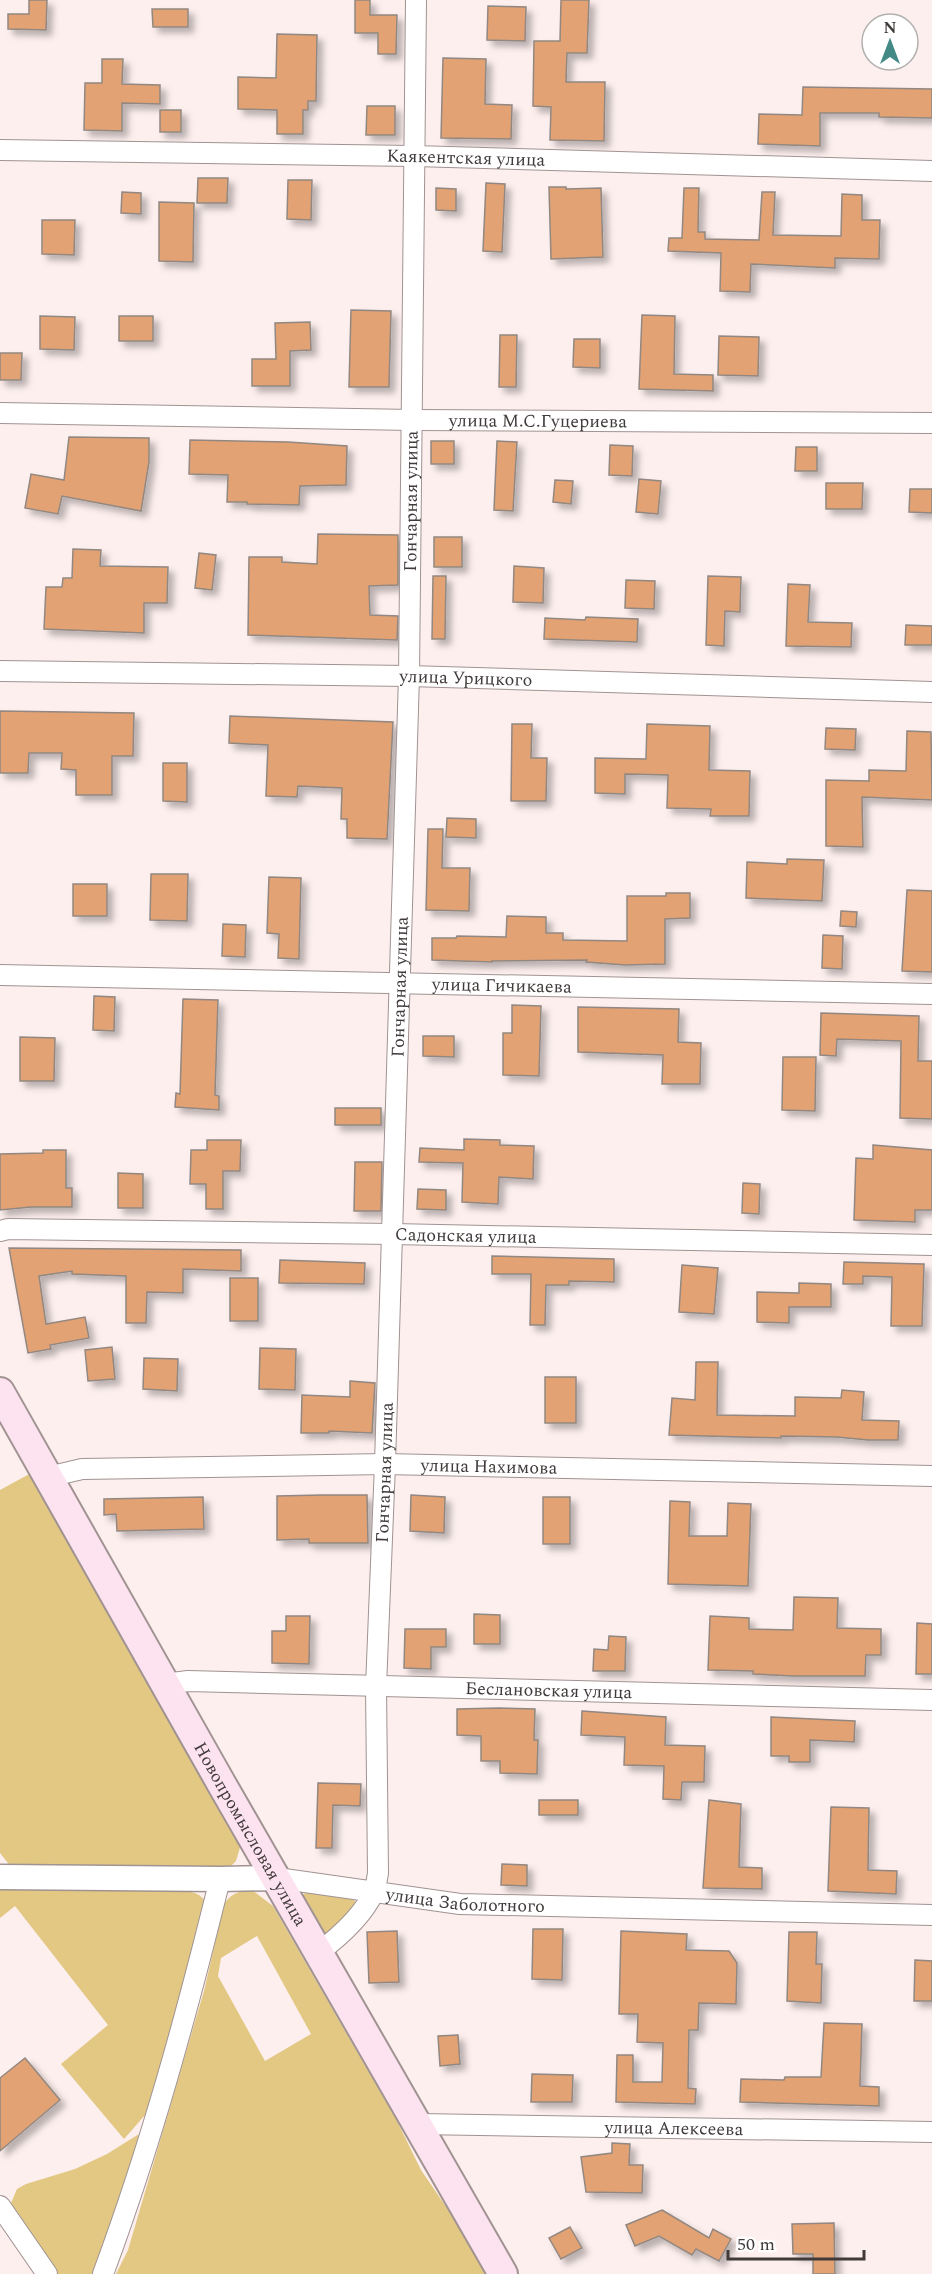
<svg xmlns="http://www.w3.org/2000/svg" width="932" height="2274" font-family="Spectral,serif">
<style>
.green{fill:#e2c883;fill-rule:evenodd}
.building{fill:#e3a273;stroke:#928881;stroke-width:1.5;filter:url(#shadow)}
.lines{fill:none;stroke-linecap:round;stroke-linejoin:round}
.minor-casing{stroke:#a09392;stroke-width:22}
.tertiary-casing{stroke:#a09392;stroke-width:27}
.secondary-casing{stroke:#a09392;stroke-width:32}
.minor{stroke:#fff;stroke-width:20}
.tertiary{stroke:#fff;stroke-width:24}
.secondary{stroke:#fde3f0;stroke-width:28}
.labels{text-anchor:middle;stroke-width:4.5;stroke-linejoin:round;paint-order:stroke}
.street-label{font-size:18px;fill:#403a3a;stroke:#fff}
</style>
<defs>
<filter id="shadow"><feDropShadow dx="5.5" dy="5.5" stdDeviation="3" flood-color="#0004"/></filter>
</defs>
<rect width="100%" height="100%" fill="#fdefee"/>
<g class="green">
<path d="M33 1472 241 1844 236 1861 229 1868 11 1867 0 1853V1490Z"/>
<path d="M0 1885 174 1889C186 1891 199 1891 206 1902L153 2106 124 2139 61 2064 108 2025 15 1906 0 1918Z"/>
<path d="M252 1890 273 1906 397 2121 421 2170 464 2233 487 2274H116L128 2250 204 1991 224 1904C232 1893 239 1891 252 1890ZM257 1936 311 2034 265 2061 218 1976 221 1958Z"/>
<path d="M307 1892 350 1898 355 1901 356 1905 324 1938 301 1896Z"/>
<path d="M139 2134 110 2232 92 2274H55L12 2209 11 2203 17 2189 26 2184 75 2169 107 2154Z"/>
</g>
<g class="building">
<path d="M29 0H47L46 30 8 29V14H29Z"/>
<path d="M355 0H370V15H397L396 54H378V33H355Z"/>
<path d="M561 0H589L587 53H567L566 82H605L604 141 550 140 551 107 533 106 534 41H560Z"/>
<path d="M488 6 526 7 525 41 487 40Z"/>
<path d="M152 9H188V27H153Z"/>
<path d="M277 34 317 35 316 101H308V110H303V134H277V110L238 109V77L276 78Z"/>
<path d="M443 58 486 59 485 104 512 105 511 139 441 138Z"/>
<path d="M102 59H123L122 84 160 85V104L122 103V131L84 130 85 83H102Z"/>
<path d="M803 87 932 89V118L879 117V113H820V146L758 144 759 114 802 115Z"/>
<path d="M367 106H395V135H366Z"/>
<rect x="160" y="110" width="21" height="22"/>
<path d="M198 178H228L227 203H197Z"/>
<path d="M288 180H312L311 220 287 219Z"/>
<path d="M486 183 505 184 502 252 483 251Z"/>
<path d="M549 187H566V189L601 188 603 257 551 259Z"/>
<path d="M436 188 456 189V211L436 210Z"/>
<path d="M684 188H699L698 232H705V239L759 240 762 192H775L773 235 841 236 842 194 862 195V220H880L879 259 835 258V268L751 264 750 292 720 291 721 253 668 251 669 238H682Z"/>
<path d="M122 192 141 193V214L121 213Z"/>
<path d="M159 202 194 203 193 262 159 261Z"/>
<path d="M42 220H75L74 255 42 254Z"/>
<path d="M351 310 391 311 389 387H349Z"/>
<path d="M642 315 675 316 674 374 713 375V391L639 389Z"/>
<path d="M40 316 75 317 74 350 40 349Z"/>
<rect x="119" y="316" width="34" height="25"/>
<path d="M310 322 311 350 290 351V386H252V359H276L275 323Z"/>
<path d="M500 335H517L516 387H499Z"/>
<path d="M719 336 759 337 758 376 718 375Z"/>
<path d="M574 339H600V368L573 367Z"/>
<path d="M0 353H22L21 380H0Z"/>
<path d="M69 437 149 438V462L141 511 62 496 58 514 25 508 31 474 64 480Z"/>
<path d="M190 440 288 442 347 446 346 485 300 486 299 505 247 504V502H227L228 475 189 474Z"/>
<rect x="431" y="441" width="23" height="23"/>
<path d="M497 441 517 442 513 511 494 510Z"/>
<path d="M610 445 633 446 632 476 609 475Z"/>
<path d="M796 447H817V471H795Z"/>
<path d="M639 479 661 481 658 514 636 512Z"/>
<path d="M555 480 573 481 571 504 553 502Z"/>
<path d="M826 483H863L862 509H826Z"/>
<path d="M910 489H932V513L909 512Z"/>
<path d="M318 534 398 535V585L369 586 370 615 398 616 397 640 248 635 249 557H282V562L317 564Z"/>
<rect x="434" y="537" width="28" height="30"/>
<path d="M73 549 101 550 100 566 168 567 167 603H144V633L44 629 46 587H62L63 578H72Z"/>
<path d="M199 553 216 555 212 590 195 588Z"/>
<path d="M514 566 544 568 543 603 513 602Z"/>
<path d="M433 576H446L445 639H432Z"/>
<path d="M708 576 741 577 740 612 725 611 724 646 706 645Z"/>
<path d="M626 580 655 581 654 609 625 608Z"/>
<path d="M788 584 810 585 808 622 852 623 851 647 786 646Z"/>
<path d="M586 617 638 619 637 642 544 639 545 618 585 620Z"/>
<path d="M906 625 932 626V645H905Z"/>
<path d="M0 711 134 713 133 756H112V795H76V770L61 769 62 753H29L28 773H0Z"/>
<path d="M230 716 393 722 387 839 347 838V819H341L342 788 298 786 297 797 266 796 268 745 229 743Z"/>
<path d="M512 724H532L531 758H547L546 801H511Z"/>
<path d="M647 724 710 726 709 770 750 771 749 816H710L711 809 667 808 668 775 625 774V794L595 793V758L646 759Z"/>
<path d="M826 728 856 729 855 750 825 749Z"/>
<path d="M907 731 931 732 932 800 862 797 863 847 826 846V780L869 781V770L906 771Z"/>
<path d="M163 763H187V802L163 801Z"/>
<path d="M447 818 476 819V838L446 837Z"/>
<path d="M428 829H443L442 868H470L469 911 426 910Z"/>
<path d="M787 859 824 860 822 901 746 898 747 862 787 864Z"/>
<path d="M151 874H188L187 921 150 920Z"/>
<path d="M269 877 301 878 299 959 278 958 279 934 267 933Z"/>
<rect x="73" y="884" width="34" height="32"/>
<path d="M907 890 932 891V972L902 971Z"/>
<path d="M666 893H690V918L665 919V964L625 965 586 962 587 960 492 961V962L432 960V938H456L457 936 506 937 507 916 546 917V933H563V940L627 941V896H666Z"/>
<path d="M841 911 857 912 856 927 840 926Z"/>
<path d="M223 924 246 925 245 957 222 956Z"/>
<path d="M823 935 843 936 842 969 822 968Z"/>
<path d="M94 996 115 997 114 1031 93 1030Z"/>
<path d="M183 999 218 1000 215 1095 219 1096V1110L175 1107 176 1093 180 1094Z"/>
<path d="M512 1005 541 1006 539 1076 503 1075V1033H512Z"/>
<path d="M578 1007 679 1009 678 1042 701 1043 700 1084H662L663 1055 578 1052Z"/>
<path d="M821 1013 919 1016 918 1061H932V1119L900 1118 901 1041 837 1039 836 1056 820 1055Z"/>
<path d="M423 1036H454V1057L423 1056Z"/>
<path d="M20 1037 55 1038 54 1081H20Z"/>
<path d="M783 1057H816L815 1111 782 1110Z"/>
<rect x="335" y="1108" width="46" height="17"/>
<path d="M464 1139 500 1140V1145L534 1146 533 1179 499 1177 498 1204 462 1202 463 1163 419 1162 420 1148 464 1150Z"/>
<path d="M207 1140H241L240 1171H223V1209H206V1184H190L191 1150H207Z"/>
<path d="M873 1145 932 1150V1210H915V1222L854 1220 856 1158 873 1159Z"/>
<path d="M43 1150H66V1188H72V1207H31L0 1210V1154L43 1153Z"/>
<path d="M355 1162H382L381 1211H354Z"/>
<path d="M118 1173 143 1174V1208H118Z"/>
<path d="M743 1183 760 1184 759 1214 742 1213Z"/>
<path d="M418 1189 446 1190V1210L417 1209Z"/>
<path d="M9 1248 241 1250V1271L183 1269V1293L147 1292 146 1323H126V1276L72 1274V1271L39 1276 46 1324 85 1317 89 1338 50 1345 51 1349 28 1353Z"/>
<path d="M492 1256 614 1259V1282L569 1281V1285H546L545 1325H530L531 1274H492Z"/>
<path d="M280 1260 365 1263 364 1284 279 1283Z"/>
<path d="M844 1262 924 1264 922 1326H891L892 1277 863 1276V1284H843Z"/>
<path d="M682 1265 718 1268 714 1314 679 1312Z"/>
<rect x="230" y="1278" width="28" height="43"/>
<path d="M799 1283 831 1284V1307H789V1323L757 1322V1292L799 1293Z"/>
<path d="M112 1347 115 1379 88 1381 85 1350Z"/>
<path d="M260 1348 296 1349 295 1390 259 1389Z"/>
<path d="M144 1358 178 1359 177 1391 143 1389Z"/>
<path d="M696 1362H718L717 1415 795 1416V1397L841 1398 842 1390 864 1392 862 1420 899 1421 898 1440H868L837 1437 781 1436V1438L669 1435 672 1398 695 1400Z"/>
<rect x="545" y="1377" width="31" height="46"/>
<path d="M350 1381 375 1383 372 1433 329 1431V1433H301L302 1395 350 1397Z"/>
<path d="M322 1495H367L368 1543H309V1539L277 1540V1496Z"/>
<path d="M411 1495 445 1497 444 1533 410 1531Z"/>
<path d="M203 1497 204 1529 117 1531 116 1514 104 1515V1499Z"/>
<rect x="543" y="1497" width="27" height="47"/>
<path d="M670 1501 690 1502 689 1536H727L728 1503 751 1504 748 1586 668 1584Z"/>
<path d="M794 1597 838 1598 837 1628 881 1629V1655H866L865 1676H793L753 1674V1671L708 1670 710 1616 749 1618V1629L793 1630Z"/>
<path d="M474 1614 500 1615V1644H474Z"/>
<path d="M286 1616H310L309 1664 272 1663V1631H286Z"/>
<path d="M917 1623 932 1624V1674H916Z"/>
<path d="M405 1629H446V1647H431V1669L404 1668Z"/>
<path d="M609 1636 626 1637 625 1671H593L594 1649 608 1650Z"/>
<path d="M499 1708 535 1709 534 1740H538L537 1774 500 1773V1761H481V1736L457 1735V1709Z"/>
<path d="M582 1711 666 1717 665 1745 705 1746 704 1782H682L681 1800 663 1799 664 1766 624 1765 625 1737 581 1735Z"/>
<path d="M771 1717 855 1721 854 1742 810 1740V1762H789V1756H771Z"/>
<path d="M318 1783 361 1784 360 1806 333 1805 332 1848H316Z"/>
<rect x="539" y="1800" width="39" height="15"/>
<path d="M709 1800 741 1804 739 1867 762 1868V1889L703 1888Z"/>
<path d="M831 1807 869 1808 868 1870 897 1871 896 1894 828 1891Z"/>
<path d="M502 1864 527 1865V1886L501 1885Z"/>
<path d="M533 1929H563L562 1980 532 1979Z"/>
<path d="M397 1931 399 1982 369 1983 367 1932Z"/>
<path d="M621 1931 687 1934 686 1950 729 1951 737 1963 736 2004 699 2003 698 2030H689L688 2088 696 2089 695 2104 616 2102 617 2055H633V2082H662L663 2043 637 2042 638 2014H619Z"/>
<path d="M789 1932H817L816 1964H822L821 2003 787 2001Z"/>
<path d="M915 1960 932 1961V2001H914Z"/>
<path d="M824 2023 862 2024 860 2086 879 2087V2106L740 2102 741 2079 784 2080 785 2077H821Z"/>
<path d="M458 2035 460 2064 440 2066 438 2036Z"/>
<path d="M25 2058 60 2100 0 2151V2078Z"/>
<path d="M532 2074 573 2075 572 2102H531Z"/>
<path d="M612 2143 630 2144 629 2165H643L642 2193 586 2192 581 2157 612 2153Z"/>
<path d="M662 2210 709 2238 713 2229 731 2239 719 2261 696 2249 692 2255 659 2236 635 2246 626 2225Z"/>
<path d="M834 2223 835 2274H813V2254H793L792 2224Z"/>
<path d="M570 2227 582 2248 561 2259 549 2238Z"/>
</g>
<g class="lines">
<defs>
<g id="minor">
<path id="s1" d="M0 150 414 156 932 171"/>
<path id="s2" d="M0 413 413 420 932 423"/>
<path id="s3" d="M0 671 409 676 932 692"/>
<path id="s4" d="M0 975 932 994"/>
<path id="s5" d="M0 1231 8 1229 393 1234 932 1245"/>
<path id="s6" d="M48 1477 82 1469 385 1464 932 1476"/>
<path id="s7" d="M165 1684 188 1681 932 1700"/>
<path id="s8" d="M277 1878 460 1904 932 1915"/>
<path id="s9" d="M319 1952C339 1937 363 1915 374 1892 376 1886 377 1879 378 1873L376 1687 385 1464 409 676 416 0"/>
<path id="s10" d="M418 2124 932 2132"/>
<path d="M0 2206 47 2274"/>
<path d="M103 2274C151 2145 187 2013 220 1879"/>
</g>
<path id="tertiary" d="M0 1877 220 1879 277 1878"/>
<g id="secondary">
<path id="s11" d="M0 1392 221 1783 503 2274"/>
</g>
</defs>
<use href="#minor" class="minor-casing"/>
<use href="#tertiary" class="tertiary-casing"/>
<use href="#secondary" class="secondary-casing"/>
<use href="#minor" class="minor"/>
<use href="#tertiary" class="tertiary"/>
<use href="#secondary" class="secondary"/>
</g>
<g class="labels">
<g class="street-label">
<text dy="6" stroke="none"><textPath href="#s1" startOffset="466">Каякентская улица</textPath></text>
<text dy="6" stroke="none"><textPath href="#s2" startOffset="538">улица М.С.Гуцериева</textPath></text>
<text dy="6" stroke="none"><textPath href="#s9" startOffset="1474">Гончарная улица</textPath></text>
<text dy="6" stroke="none"><textPath href="#s3" startOffset="466">улица Урицкого</textPath></text>
<text dy="6" stroke="none"><textPath href="#s4" startOffset="502">улица Гичикаева</textPath></text>
<text dy="6" stroke="none"><textPath href="#s9" startOffset="988">Гончарная улица</textPath></text>
<text dy="6" stroke="none"><textPath href="#s5" startOffset="466">Садонская улица</textPath></text>
<text dy="6" stroke="none"><textPath href="#s6" startOffset="442">улица Нахимова</textPath></text>
<text dy="6" stroke="none"><textPath href="#s9" startOffset="502">Гончарная улица</textPath></text>
<text dy="6" stroke="none"><textPath href="#s7" startOffset="384">Беслановская улица</textPath></text>
<text dy="6" stroke="none"><textPath href="#s11" startOffset="508">Новопромысловая улица</textPath></text>
<text dy="6" stroke="none"><textPath href="#s8" startOffset="190">улица Заболотного</textPath></text>
<text dy="6" stroke="none"><textPath href="#s10" startOffset="256">улица Алексеева</textPath></text>
</g>
</g>
<g transform="translate(890 42)"><circle r="28" fill="#ffffff" stroke="#b3b0b0" stroke-width="1.5"/>
<path d="M0-4.5L10 22L0 15L-10 22Z" fill="#438a87"/>
<text y="-9" font-size="16" font-weight="bold" text-anchor="middle" fill="#403a3a">N</text>
</g>
<path d="M728 2250v9h136v-9" fill="none" stroke="#403a3a" stroke-width="3"/>
<text x="737" y="2250" font-size="18" fill="#403a3a" stroke="#ffffff" stroke-width="4.5" paint-order="stroke">50 m</text>
</svg>
